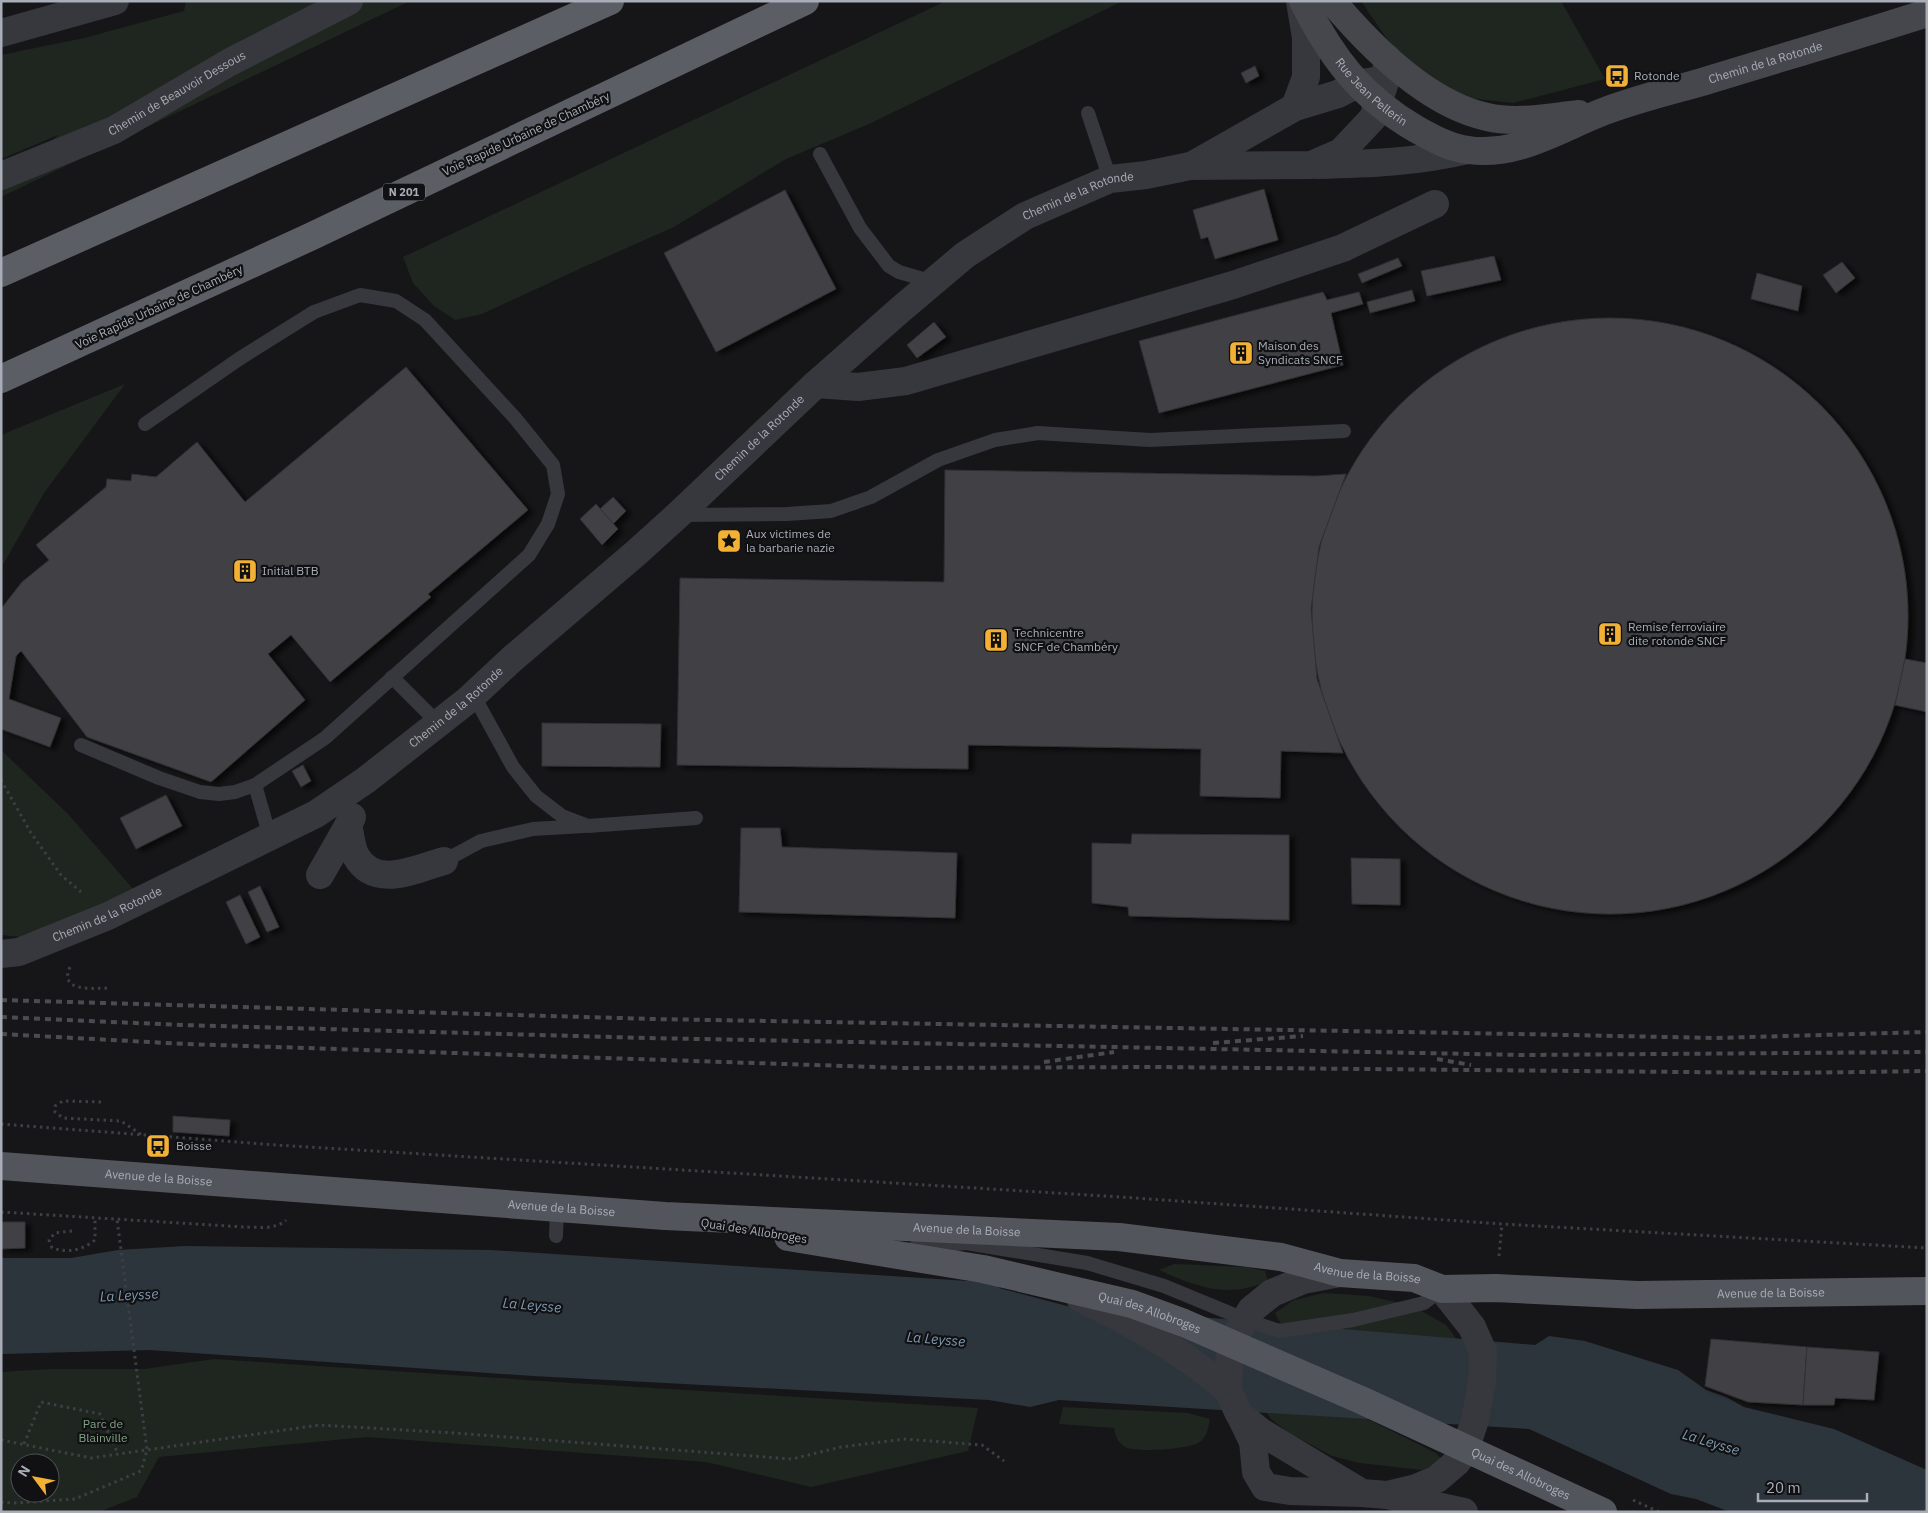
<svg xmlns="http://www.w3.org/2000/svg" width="1928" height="1513" font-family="'IBM Plex Sans',sans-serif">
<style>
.green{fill:#1e261f;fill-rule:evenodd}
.water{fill:#2c353c}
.building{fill:#404145;stroke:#303034;filter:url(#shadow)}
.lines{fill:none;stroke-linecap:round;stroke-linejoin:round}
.path{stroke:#3d3f44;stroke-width:3;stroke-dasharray:2.5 4;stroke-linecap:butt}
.service{stroke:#37383d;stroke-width:14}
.minor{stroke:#37383d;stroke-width:28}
.secondary{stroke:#45474d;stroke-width:28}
.primary{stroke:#53555c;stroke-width:28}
.trunk{stroke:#5b5e65;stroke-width:28}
.rail{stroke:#4a4c52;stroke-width:4;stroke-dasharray:6 5;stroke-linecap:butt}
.labels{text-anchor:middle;stroke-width:4.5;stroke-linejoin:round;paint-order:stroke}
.shield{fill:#111113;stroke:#7b7e86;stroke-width:1}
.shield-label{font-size:11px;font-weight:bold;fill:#a8adb8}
.street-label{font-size:12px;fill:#a8adb8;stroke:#111113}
.poi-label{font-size:12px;fill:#a8adb8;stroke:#111113;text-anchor:start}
.park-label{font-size:12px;fill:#7fa381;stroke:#111113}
.water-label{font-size:14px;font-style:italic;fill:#7f9bb3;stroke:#111113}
</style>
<defs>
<filter id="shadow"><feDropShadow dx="5.5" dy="3" stdDeviation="2.5" flood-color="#0009"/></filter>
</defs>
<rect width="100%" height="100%" fill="#161618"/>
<g class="green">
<path d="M186 1H410L1 197V191L58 135 1 159V55L84 38 184 11Z"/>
<path d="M946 1H1123L869 124 786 159 674 227 588 265 482 314 455 320 434 306 413 283 403 257Z"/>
<path d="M1361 1H1561L1605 79 1513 103 1468 98 1420 72 1387 39Z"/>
<path d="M125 384 44 493 1 568V435Z"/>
<path d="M1 750 68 814 134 890 120 897 21 937 1 935Z"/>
<path d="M1174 1264 1247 1267 1265 1271 1268 1281C1229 1299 1196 1287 1159 1270Z"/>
<path d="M1324 1293 1369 1296 1413 1306 1446 1325 1463 1348 1283 1328 1275 1313 1294 1300Z"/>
<path d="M214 1359 572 1383 978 1408 968 1451 811 1487 706 1462 367 1437 159 1457 137 1497 99 1512H1V1372L49 1369H144ZM20 1463H50V1493H20Z"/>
<path d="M1275 1373 1436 1453 1441 1459 1432 1466 1422 1470 1359 1463 1332 1456 1289 1433 1271 1419 1259 1401Z"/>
<path d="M1063 1407 1188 1413 1210 1419C1208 1429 1207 1438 1198 1443 1187 1449 1136 1453 1125 1447 1117 1442 1116 1436 1114 1428L1059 1424Z"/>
</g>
<path class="water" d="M185 1246 491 1250 999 1283V1288L1067 1306 1535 1345 1549 1336 1585 1341 1678 1370 1706 1390 1726 1397 1744 1407 1834 1429 1927 1470V1512H1730L1696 1499 1671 1494 1529 1429 1059 1400 1030 1407 989 1400 533 1376 149 1350 1 1354V1258H71L118 1250Z"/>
<g class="building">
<path d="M1255 66 1259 76 1246 83 1241 73Z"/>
<path d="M1264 189 1278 240 1215 259 1208 237 1201 239 1193 210Z"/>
<path d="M785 190 836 289 716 352 664 253Z"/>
<path d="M1494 256 1501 280 1427 296 1421 271Z"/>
<path d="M1398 258 1402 266 1362 283 1358 274Z"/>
<path d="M1842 262 1855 278 1836 293 1823 275Z"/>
<path d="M1757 273 1802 286 1798 311 1751 299Z"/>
<path d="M1412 290 1415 301 1370 313 1367 302Z"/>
<path d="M1323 292 1327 300 1359 292 1363 304 1331 313 1343 365 1159 413 1139 341Z"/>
<circle cx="1610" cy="616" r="298"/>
<path d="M934 322 946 337 917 358 907 345Z"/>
<path d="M406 367 528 510 428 594 431 597 330 682 291 635 268 654 305 700 211 782 87 737 21 651 16 656 9 699 61 718 50 747 1 729V609L22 582 49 560 36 545 106 487 107 479 131 481 132 474 156 477 197 442 245 502Z"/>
<path d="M945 470 1317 476 1346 474 1319 547 1311 609 1317 679 1343 753 1281 751 1280 798 1200 796 1201 749 968 745V769L677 765 680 578 944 582Z"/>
<path d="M613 497 626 511 613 524 600 509Z"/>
<path d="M596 504 618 529 602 545 580 519Z"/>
<path d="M1905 659 1927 663V712L1895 705Z"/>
<path d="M542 723 661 724 660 767 542 766Z"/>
<path d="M303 765 311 781 301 787 292 771Z"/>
<path d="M166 795 182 826 136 849 120 818Z"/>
<path d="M741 828H780L782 847 957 853 955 918 739 912Z"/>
<path d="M1132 834 1289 835V920L1129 916 1128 907 1092 903V843L1131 844Z"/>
<path d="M1351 858 1400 859V905L1352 904Z"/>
<path d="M260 886 279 927 267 932 248 892Z"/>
<path d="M240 895 260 937 246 944 226 902Z"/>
<path d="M173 1116 230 1120 229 1136 173 1132Z"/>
<path d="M1 1222H25V1248L1 1249Z"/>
<path d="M1711 1339 1807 1347 1803 1405 1748 1402 1705 1386Z"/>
<path d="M1807 1347 1879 1352 1874 1400 1835 1398 1834 1405H1803Z"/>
</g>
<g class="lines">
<g class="path">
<path d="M1 780 31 833 61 875 81 892"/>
<path d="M70 967C58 993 95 988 110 988"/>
<path d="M101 1102 63 1101 55 1106V1112L63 1118 121 1121 142 1135"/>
<path d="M1 1124 276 1145 1121 1197 1502 1224 1927 1248"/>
<path d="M1 1212 244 1227C257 1227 276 1230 286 1220"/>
<path d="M72 1231 55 1233 49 1240 52 1248C68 1253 81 1251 95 1240V1218"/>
<path d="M1499 1256 1502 1224"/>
<path d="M1 1440 91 1458 319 1425 455 1433 792 1459 841 1447 905 1439 982 1445 1004 1461"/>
<path d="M24 1444 41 1402 100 1414 118 1454"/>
<path d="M1633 1500 1659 1512"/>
<path d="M1 1502 14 1503 75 1499 141 1471 147 1450 117 1219"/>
</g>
<g class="service">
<path d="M1088 113 1110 179"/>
<path d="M820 154 860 228 889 266 899 272 933 282"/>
<path d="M681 515 787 514 831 511 871 497 938 460 995 440 1038 433 1150 440 1344 431"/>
<path d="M392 677 438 723"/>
<path d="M468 700 480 707 513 767 536 796 562 816 588 826 696 818"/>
<path d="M81 745 159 778 200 792 219 794 235 792 255 785 325 738 529 555 548 524 558 494 553 465 515 418 425 320 396 301 360 295 314 312 239 359 145 424"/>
<path d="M255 785 270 837"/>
<path d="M444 861 481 841 533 829 584 826"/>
<path d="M556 1236 557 1209"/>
<path d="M914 1248 966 1243 1087 1263 1164 1286 1244 1319 1279 1331 1353 1320 1424 1303 1442 1289"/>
</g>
<g class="minor">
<path d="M1 33 115 1"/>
<path d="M1295 107 1306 77V38L1300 1"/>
<path d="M1193 165 1295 107 1338 94 1357 84 1380 80"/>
<path d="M1317 165C1368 164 1418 162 1468 150"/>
<path id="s1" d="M1 176 114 130 230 62 349 1"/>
<path d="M816 384 858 387 906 381 1233 285 1343 248 1435 204"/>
<path d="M348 826C351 835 351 848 356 856 375 890 415 869 444 861"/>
<path d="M320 875 348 826 352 817"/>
<path id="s2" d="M1 954 19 952 108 916 157 892 316 814 366 780 468 700 512 659 636 553 678 515 816 384 901 309 965 255 1025 216 1110 179 1146 175 1190 166 1311 165 1341 152 1373 118 1386 79 1387 58"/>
<path d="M1340 1273 1303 1280 1272 1293 1251 1310 1230 1344 1228 1390 1239 1414 1261 1432 1362 1493 1387 1495 1416 1488 1437 1479 1457 1462 1465 1450 1475 1420 1482 1383 1483 1352 1472 1327 1442 1289"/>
<path d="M1080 1298C1133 1323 1183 1352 1228 1390"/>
<path d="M1240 1415 1253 1442 1256 1472 1265 1487 1290 1491 1362 1493"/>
<path d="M1391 1496 1464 1512"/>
</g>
<g class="secondary">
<path id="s3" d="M1303 1C1331 57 1361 97 1416 129 1432 138 1450 148 1468 150 1519 157 1560 128 1605 111 1636 99 1670 91 1702 82 1777 59 1852 37 1927 13"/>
<path d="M1332 1C1370 46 1427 104 1487 117 1517 124 1549 117 1579 114"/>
</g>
<g class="primary">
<path id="s4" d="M1 1166 665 1216 1119 1237 1281 1257 1340 1273 1414 1278 1442 1289 1496 1288 1637 1295 1927 1291"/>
<path id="s5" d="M788 1237 983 1269 1132 1304 1184 1323 1361 1400 1603 1512"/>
</g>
<g class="trunk">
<path d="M1 273 610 1"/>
<path d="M1 379 310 237 805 1"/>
</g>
<g class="rail">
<path d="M1 1000 653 1019 1518 1034 1716 1038 1927 1032"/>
<path d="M1 1017 181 1025 647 1038 1524 1055 1927 1052"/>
<path d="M1 1034 186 1044 904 1068 1154 1067 1788 1073 1927 1071"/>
<path d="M1213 1043 1303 1036"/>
<path d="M1437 1059 1471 1065"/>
<path d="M1044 1062 1114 1052"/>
</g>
</g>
<defs>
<symbol id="bus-square" viewBox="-11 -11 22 22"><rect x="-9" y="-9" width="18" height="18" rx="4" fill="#f2b134" stroke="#111113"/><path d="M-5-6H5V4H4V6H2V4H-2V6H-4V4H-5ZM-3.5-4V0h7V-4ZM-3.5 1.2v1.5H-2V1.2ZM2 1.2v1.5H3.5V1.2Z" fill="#111"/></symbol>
<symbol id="building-square" viewBox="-11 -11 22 22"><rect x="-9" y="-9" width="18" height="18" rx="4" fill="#f2b134" stroke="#111113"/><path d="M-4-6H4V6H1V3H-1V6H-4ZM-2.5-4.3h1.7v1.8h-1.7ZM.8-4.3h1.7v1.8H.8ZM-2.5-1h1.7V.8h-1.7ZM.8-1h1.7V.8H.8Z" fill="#111"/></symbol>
<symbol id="sight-square" viewBox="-11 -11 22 22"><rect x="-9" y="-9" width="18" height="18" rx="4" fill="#f2b134" stroke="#111113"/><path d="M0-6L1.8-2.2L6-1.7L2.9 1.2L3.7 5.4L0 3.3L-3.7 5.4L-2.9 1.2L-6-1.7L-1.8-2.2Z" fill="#111"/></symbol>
</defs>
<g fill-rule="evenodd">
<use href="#bus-square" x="1603" y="62" width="28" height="28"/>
<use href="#building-square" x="1227" y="339" width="28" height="28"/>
<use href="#sight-square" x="715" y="527" width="28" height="28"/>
<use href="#building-square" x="231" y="557" width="28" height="28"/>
<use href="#building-square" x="1596" y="620" width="28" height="28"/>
<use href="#building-square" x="982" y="626" width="28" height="28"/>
<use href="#bus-square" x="144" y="1132" width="28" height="28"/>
</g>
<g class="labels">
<rect class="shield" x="383" y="183.5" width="42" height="17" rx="4"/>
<g class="shield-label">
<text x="404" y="196">N 201</text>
</g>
<g class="street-label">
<text dy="4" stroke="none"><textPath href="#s3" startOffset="542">Chemin de la Rotonde</textPath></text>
<text dy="4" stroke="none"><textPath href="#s3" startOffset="115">Rue Jean Pellerin</textPath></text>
<text dy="4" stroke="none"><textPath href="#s1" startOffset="195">Chemin de Beauvoir Dessous</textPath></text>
<text transform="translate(526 134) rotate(-25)" y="4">Voie Rapide Urbaine de Chambéry</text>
<text dy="4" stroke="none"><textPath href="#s2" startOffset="1332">Chemin de la Rotonde</textPath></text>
<text transform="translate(159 307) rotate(-25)" y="4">Voie Rapide Urbaine de Chambéry</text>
<text dy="4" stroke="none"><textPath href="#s2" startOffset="928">Chemin de la Rotonde</textPath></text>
<text dy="4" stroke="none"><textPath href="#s2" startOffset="522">Chemin de la Rotonde</textPath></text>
<text dy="4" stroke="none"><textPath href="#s2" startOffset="114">Chemin de la Rotonde</textPath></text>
<text dy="4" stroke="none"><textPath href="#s4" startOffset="158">Avenue de la Boisse</textPath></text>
<text dy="4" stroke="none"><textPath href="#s4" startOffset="562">Avenue de la Boisse</textPath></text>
<text dy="4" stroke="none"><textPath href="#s4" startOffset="968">Avenue de la Boisse</textPath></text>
<text transform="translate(754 1231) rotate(9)" y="4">Quai des Allobroges</text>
<text dy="4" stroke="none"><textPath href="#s4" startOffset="1372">Avenue de la Boisse</textPath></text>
<text dy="4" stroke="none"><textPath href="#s4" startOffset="1778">Avenue de la Boisse</textPath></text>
<text dy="4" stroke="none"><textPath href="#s5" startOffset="370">Quai des Allobroges</textPath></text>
<text dy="4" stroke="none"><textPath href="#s5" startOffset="775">Quai des Allobroges</textPath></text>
</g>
<g class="poi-label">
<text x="1634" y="80">Rotonde</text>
<text x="1258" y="350">Maison des<tspan x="1258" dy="14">Syndicats SNCF</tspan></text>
<text x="746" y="538">Aux victimes de<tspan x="746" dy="14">la barbarie nazie</tspan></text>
<text x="262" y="575">Initial BTB</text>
<text x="1628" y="631">Remise ferroviaire<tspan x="1628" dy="14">dite rotonde SNCF</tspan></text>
<text x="1014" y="637">Technicentre<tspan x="1014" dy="14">SNCF de Chambéry</tspan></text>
<text x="176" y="1150">Boisse</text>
</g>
<g class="park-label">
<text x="103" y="1428">Parc de<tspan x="103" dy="14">Blainville</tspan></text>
</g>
<g class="water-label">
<text transform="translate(129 1295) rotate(-3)" y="5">La Leysse</text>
<text transform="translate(532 1305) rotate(5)" y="5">La Leysse</text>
<text transform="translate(936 1339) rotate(5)" y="5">La Leysse</text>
<text transform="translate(1711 1442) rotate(17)" y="5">La Leysse</text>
</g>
</g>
<rect width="1928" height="1513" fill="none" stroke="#a8adb8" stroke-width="5"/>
<g transform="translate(35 1478) rotate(302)"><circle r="24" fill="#111113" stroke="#4d4f55"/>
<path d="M0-4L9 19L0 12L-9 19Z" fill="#f2b134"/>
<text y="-8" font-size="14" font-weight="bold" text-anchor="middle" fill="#a8adb8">N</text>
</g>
<path d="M1758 1493v8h109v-8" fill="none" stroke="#a8adb8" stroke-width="2.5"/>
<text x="1766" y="1493" font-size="15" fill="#a8adb8" stroke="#111113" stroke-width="4" paint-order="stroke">20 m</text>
</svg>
